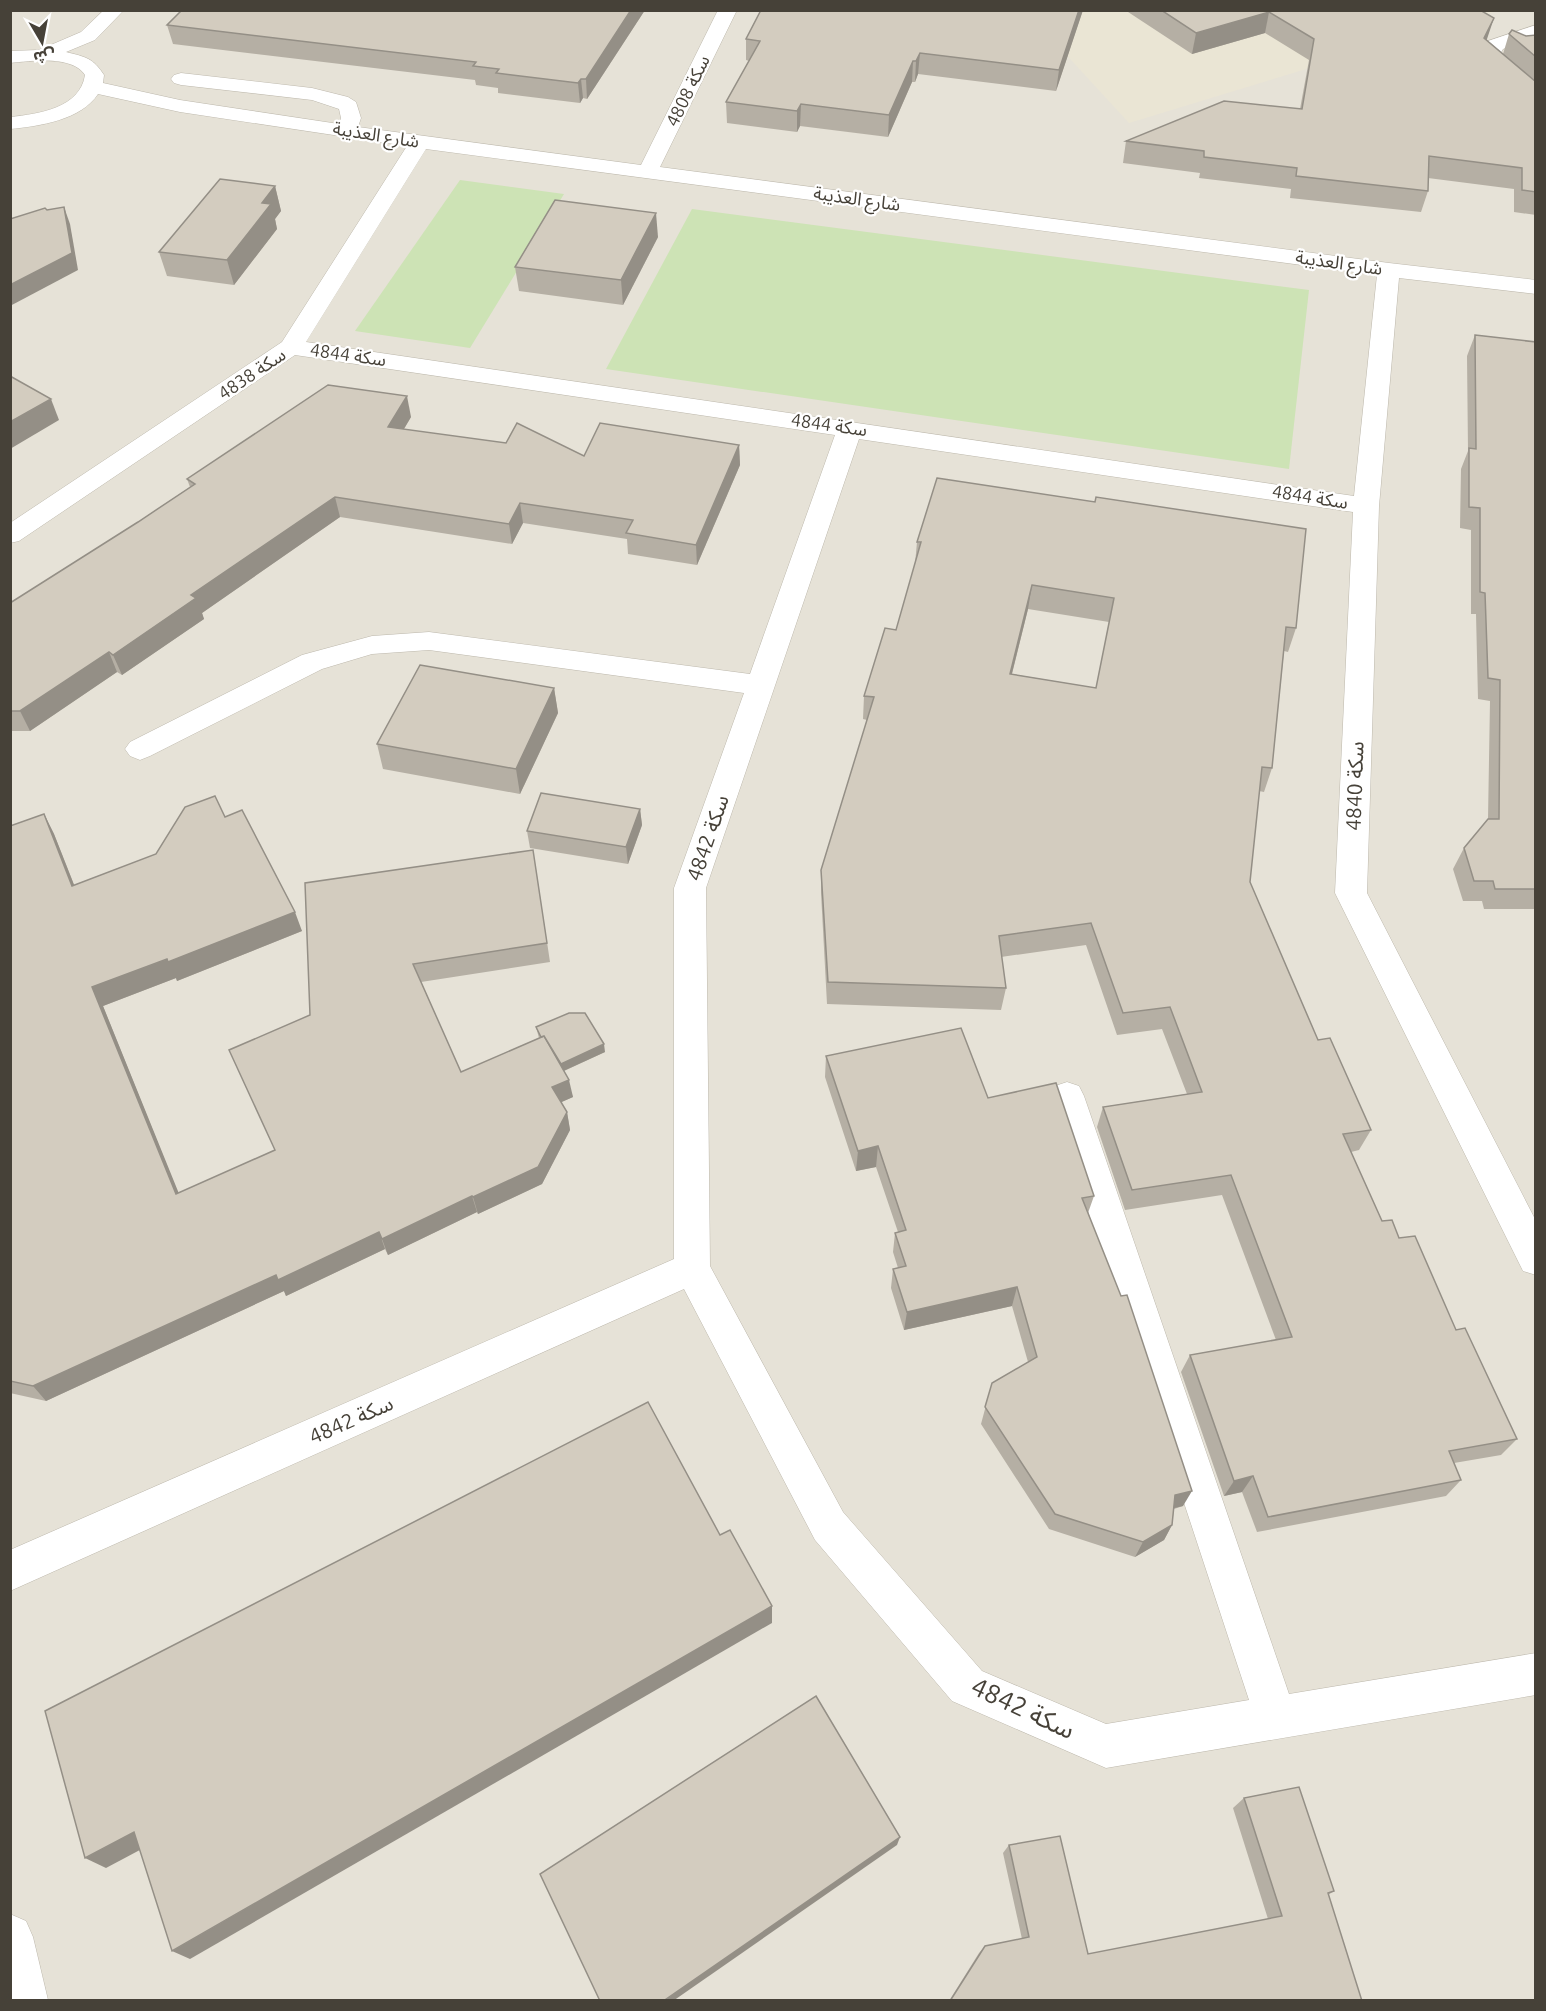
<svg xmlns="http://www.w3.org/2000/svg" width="1546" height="2011" font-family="Ubuntu,'Noto Sans Arabic',sans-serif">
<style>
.residential{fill:#e6e2d7}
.education{fill:#eae5d4}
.green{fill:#cde3b5}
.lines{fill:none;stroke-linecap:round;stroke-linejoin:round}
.minor-casing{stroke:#bdb8ac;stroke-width:1}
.minor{fill:#fff;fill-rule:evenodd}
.wall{fill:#b5afa4;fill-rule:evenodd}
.shaded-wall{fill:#948f86}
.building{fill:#d3ccbf;stroke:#948f86;stroke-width:1.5;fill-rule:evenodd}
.labels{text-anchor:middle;stroke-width:4.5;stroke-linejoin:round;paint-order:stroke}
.far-street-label{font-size:18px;fill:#464138;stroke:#fff}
.street-label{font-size:21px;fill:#464138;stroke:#fff}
.near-street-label{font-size:26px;fill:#464138;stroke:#fff}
</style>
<rect width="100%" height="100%" fill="#f3f0e9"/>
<rect class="residential" x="11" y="11" width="1524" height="1989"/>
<path class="education" d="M1026 11H1497L1129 123Z"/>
<g class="green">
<path d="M460 180 564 194 470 348 355 331Z"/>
<path d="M692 209 1309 290 1289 469 606 369Z"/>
</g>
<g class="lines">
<defs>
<g id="minor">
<path d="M104 10H124L95 40 66 52C86 57 93 58 104 75L103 83 180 100 339 124 341 118 339 109 312 100 181 85 174 83 171 79 174 75 181 73 312 88 348 97 356 102 361 118 358 127 641 165 718 10H737L660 167 1389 263 1536 280V294L1399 278 1379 506 1367 893 1536 1221V1275L1523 1271 1335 893 1353 512 859 439 706 888 710 1266 843 1512 982 1671 1106 1724 1249 1700 1050 1096 1055 1086 1067 1082 1079 1086 1084 1096 1289 1694 1536 1653V1695L1106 1768 952 1701 815 1540 684 1289 10 1591V1550L674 1259V888L744 693 429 650 372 654 322 669 150 756 140 760 130 756 125 749 130 742 302 655 372 636 429 632 750 674 835 435 295 355 19 541 10 543V523L282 342 407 146 180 112 98 94C81 120 40 126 10 129V117C39 114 80 108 85 75 72 55 31 61 10 63V51L39 50 81 32ZM426 149 1377 275 1354 496 306 342Z"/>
<path d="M1536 25V37L1503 49 1499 56 1536 87V104L1529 102 1479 57 1488 41Z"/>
<path d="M10 1914 26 1921 33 1937 48 2000H10Z"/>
</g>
</defs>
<use href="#minor" class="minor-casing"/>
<use href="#minor" class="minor"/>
</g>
<g class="wall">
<path d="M182 10H645L587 99 583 98 580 103 498 93V88L476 85 475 80 173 44 167 25Z"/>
<path d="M761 10H1083L1056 91 918 74 915 82H912L888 137 800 126 797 132 727 123 726 102 749 61 746 60V39Z"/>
<path d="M1125 10H1480L1487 40 1503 54 1509 34 1526 36 1536 35V215L1514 212V189L1428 178V191L1421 212 1290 198 1291 189 1199 178 1200 173 1123 163 1126 141 1300 109 1309 60 1265 33 1192 54Z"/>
<path d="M275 186 281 211 275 219 277 229 234 285 167 276 159 252Z"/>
<path d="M658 237 623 305 519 291 515 267Z"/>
<path d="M1475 335 1536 342V909H1484L1482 901H1463L1453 869 1464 848 1488 819 1490 701 1478 699 1476 614H1471V530L1460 528 1461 469 1468 451 1467 356Z"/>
<path d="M411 417 404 429 584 456 739 445 740 465 697 565 628 554 627 539 523 523 512 544 340 517 202 613 204 619 122 675 117 672 30 731H10V603L138 522 190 487 187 479Z"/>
<path d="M917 542 1296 628 1288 652 1284 651 1272 768 1264 792 1259 791 1250 882 1318 1040 1371 1130 1359 1150 1351 1152 1382 1221 1399 1238 1456 1330 1517 1439 1501 1455 1454 1463 1461 1480 1446 1496 1257 1532 1242 1492 1224 1496 1181 1372 1190 1355 1276 1340 1222 1195 1125 1210 1097 1127 1103 1107 1187 1094 1162 1029 1117 1035 1086 945 1001 957 1006 988 1001 1010 827 1004 821 893V870L867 720 863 719 864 696 896 630 915 564ZM1028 609 1109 622 1096 688 1012 674Z"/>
<path d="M554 688 558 713 520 794 383 769 377 744Z"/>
<path d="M640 809 642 825 628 864 530 848 527 831Z"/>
<path d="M44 814 54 834 74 885 156 854 225 817 302 931 177 981 176 978 103 1006 178 1193 275 1150 310 1015 536 869 550 962 421 982 461 1072 539 1038 536 1027 605 1052 564 1071 573 1097 561 1102 567 1112 570 1130 542 1184 478 1214 477 1212 388 1255 385 1249 286 1296 284 1291 46 1401 10 1393V826Z"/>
<path d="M826 1056 988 1098 1094 1196 1088 1213 1183 1506 1174 1509 1172 1525 1164 1540 1135 1557 1049 1529 981 1424 992 1383 1028 1362 1012 1306 904 1330 891 1288 893 1269 898 1268 893 1252 895 1233 898 1232 876 1167 856 1171 825 1077Z"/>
<path d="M1244 1798 1334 1891 1328 1895 1362 2001H949L979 1953 985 1946 1022 1939 1003 1853 1009 1845 1088 1954 1268 1919 1233 1808Z"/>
</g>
<g class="shaded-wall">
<path d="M631 10H645L587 99 586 79Z"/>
<path d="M1079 10H1083L1056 91 1059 70Z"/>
<path d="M1269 12 1265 33 1192 54 1196 33Z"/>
<path d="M1494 18 1487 39 1478 59 1484 38Z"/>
<path d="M920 53 918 74 915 82 916 61Z"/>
<path d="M913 61 912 82 888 137 889 115Z"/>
<path d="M581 79 583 98 580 103 578 83Z"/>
<path d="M801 104 800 126 797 132V111Z"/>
<path d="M275 186 281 211 275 219 277 229 234 285 227 260 262 203Z"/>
<path d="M64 207 70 224 78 270 10 306V285Z"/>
<path d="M656 213 658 237 623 305 621 280Z"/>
<path d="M407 396 411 417 393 447 388 427Z"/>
<path d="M51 399 59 420 10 449V422Z"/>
<path d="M739 445 740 465 697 565 696 545Z"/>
<path d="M335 497 340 517 202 613 204 619 122 675 113 655 191 595Z"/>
<path d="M520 503 523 523 512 544 509 524Z"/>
<path d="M1032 585 1028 609 1006 697 1010 674Z"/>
<path d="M109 652 117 672 30 731 20 711Z"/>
<path d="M554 688 558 713 520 794 516 769Z"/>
<path d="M640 809 642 825 628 864 626 847Z"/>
<path d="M44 814 54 834 82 905 72 886Z"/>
<path d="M295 912 302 931 177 981 176 978 103 1006 186 1211 176 1194 92 987Z"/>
<path d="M604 1044 605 1052 559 1073 558 1065Z"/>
<path d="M569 1080 573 1097 555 1105 552 1087Z"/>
<path d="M567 1112 570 1130 542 1184 478 1214 473 1197Z"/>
<path d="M878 1146 876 1167 856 1171 858 1151Z"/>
<path d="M472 1196 477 1212 388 1255 382 1239Z"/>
<path d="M379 1232 385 1249 286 1296 284 1291 46 1401 33 1386 276 1275Z"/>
<path d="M1017 1287 1012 1306 904 1330 907 1312Z"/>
<path d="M1253 1476 1242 1492 1224 1496 1234 1481Z"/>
<path d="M1192 1491 1183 1506 1166 1510 1175 1495Z"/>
<path d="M1172 1525 1164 1540 1135 1557 1143 1542Z"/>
<path d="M772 1606V1623L190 1959 172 1951Z"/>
<path d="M134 1832 153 1843 106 1868 85 1858Z"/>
<path d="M900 1837 897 1845 673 2001H665V2000Z"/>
</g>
<g class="building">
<path d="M182 10H631L586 79H581L578 83 496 73 499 69 473 66 476 62 167 25Z"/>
<path d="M761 10H1079L1059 70 920 53 916 61H913L889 115 801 104 797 111 726 102 760 41 746 39Z"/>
<path d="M1161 10H1480L1494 18 1484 38 1536 82V192L1522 190V168L1429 156 1428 191 1296 176 1297 168 1204 157V151L1126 141 1224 101 1302 109 1314 39 1269 12 1196 33Z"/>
<path d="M1512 30 1526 36 1536 35V57L1509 34Z"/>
<path d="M220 179 275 186 262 203 271 204 227 260 159 252Z"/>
<path d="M555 200 656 213 621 280 515 267Z"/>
<path d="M64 207 72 253 10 285V219L45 208 47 210Z"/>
<path d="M1475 335 1536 342V889H1495L1493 881H1474L1464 848 1488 819H1499L1500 680 1488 678 1485 593 1480 592V508L1469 507V448L1476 449Z"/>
<path d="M10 376 51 399 10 422Z"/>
<path d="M328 385 407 396 388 427 506 443 517 423 584 456 600 423 739 445 696 545 626 533 633 520 520 503 509 524 335 497 191 595 196 598 113 655 109 652 20 711H10V603L138 522 195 484 187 479Z"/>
<path d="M937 478 1095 502 1096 497 1306 529 1296 628 1286 627 1272 768 1262 767 1250 882 1318 1040 1330 1038 1371 1130 1343 1134 1382 1221 1392 1220 1399 1238 1415 1236 1456 1330 1465 1328 1517 1439 1449 1451 1461 1480 1268 1517 1253 1476 1234 1481 1190 1355 1292 1337 1231 1175 1132 1190 1103 1107 1202 1092 1170 1007 1123 1013 1091 923 999 936 1006 988 828 982 821 870 874 697 864 696 885 628 896 630 921 542H917ZM1032 585 1114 598 1096 688 1010 674Z"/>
<path d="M420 665 554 688 516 769 377 744Z"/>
<path d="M541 793 640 809 626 847 527 831Z"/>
<path d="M215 796 225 817 242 810 295 912 168 962 167 959 92 987 176 1194 275 1150 229 1050 310 1015 305 883 533 850 547 943 413 964 461 1072 544 1036 569 1080 552 1087 567 1112 538 1167 473 1197 472 1196 382 1239 379 1232 278 1280 276 1275 33 1386 10 1381V826L44 814 72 886 156 854 185 807Z"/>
<path d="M569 1013H585L604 1044 561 1064 544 1036 541 1037 536 1027Z"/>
<path d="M961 1028 988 1098 1056 1083 1094 1196 1082 1198 1121 1296 1127 1295 1192 1491 1175 1495 1172 1525 1143 1542 1055 1514 985 1407 992 1383 1037 1357 1017 1287 907 1312 893 1269 906 1266 895 1233 906 1230 878 1146 858 1151 826 1056Z"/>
<path d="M648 1402 720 1535 730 1530 772 1606 172 1951 134 1832 85 1858 45 1711Z"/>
<path d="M816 1696 900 1837 665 2000V2001H600L540 1874Z"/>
<path d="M1299 1787 1334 1891 1328 1893 1362 2001H950L985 1946 1029 1937 1009 1845 1060 1836 1088 1954 1282 1916 1244 1798Z"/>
</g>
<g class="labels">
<g class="far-street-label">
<text transform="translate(688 91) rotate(-64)" y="6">سكة 4808</text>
<text transform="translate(376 135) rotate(9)" y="6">شارع العذيبة</text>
<text transform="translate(857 199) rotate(8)" y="6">شارع العذيبة</text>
<text transform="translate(1339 263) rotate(8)" y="6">شارع العذيبة</text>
<text transform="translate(348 355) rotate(8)" y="6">سكة 4844</text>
<text transform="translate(252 374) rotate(-34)" y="6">سكة 4838</text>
<text transform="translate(829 425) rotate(8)" y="6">سكة 4844</text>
<text transform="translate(1310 497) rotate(9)" y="6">سكة 4844</text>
</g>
<g class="street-label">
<text transform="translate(1355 786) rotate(-88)" y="7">سكة 4840</text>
<text transform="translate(708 838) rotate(-71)" y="7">سكة 4842</text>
<text transform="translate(351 1420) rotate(-24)" y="7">سكة 4842</text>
</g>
<g class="near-street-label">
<text transform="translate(1023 1708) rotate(25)" y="9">سكة 4842</text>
</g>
</g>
<rect width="1546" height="2011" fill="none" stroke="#464138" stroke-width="24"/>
<g transform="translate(42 42) rotate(170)" stroke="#ffffff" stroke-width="4.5" paint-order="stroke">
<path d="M0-4.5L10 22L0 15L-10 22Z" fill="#464138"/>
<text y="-9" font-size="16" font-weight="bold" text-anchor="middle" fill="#464138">ش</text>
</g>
</svg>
